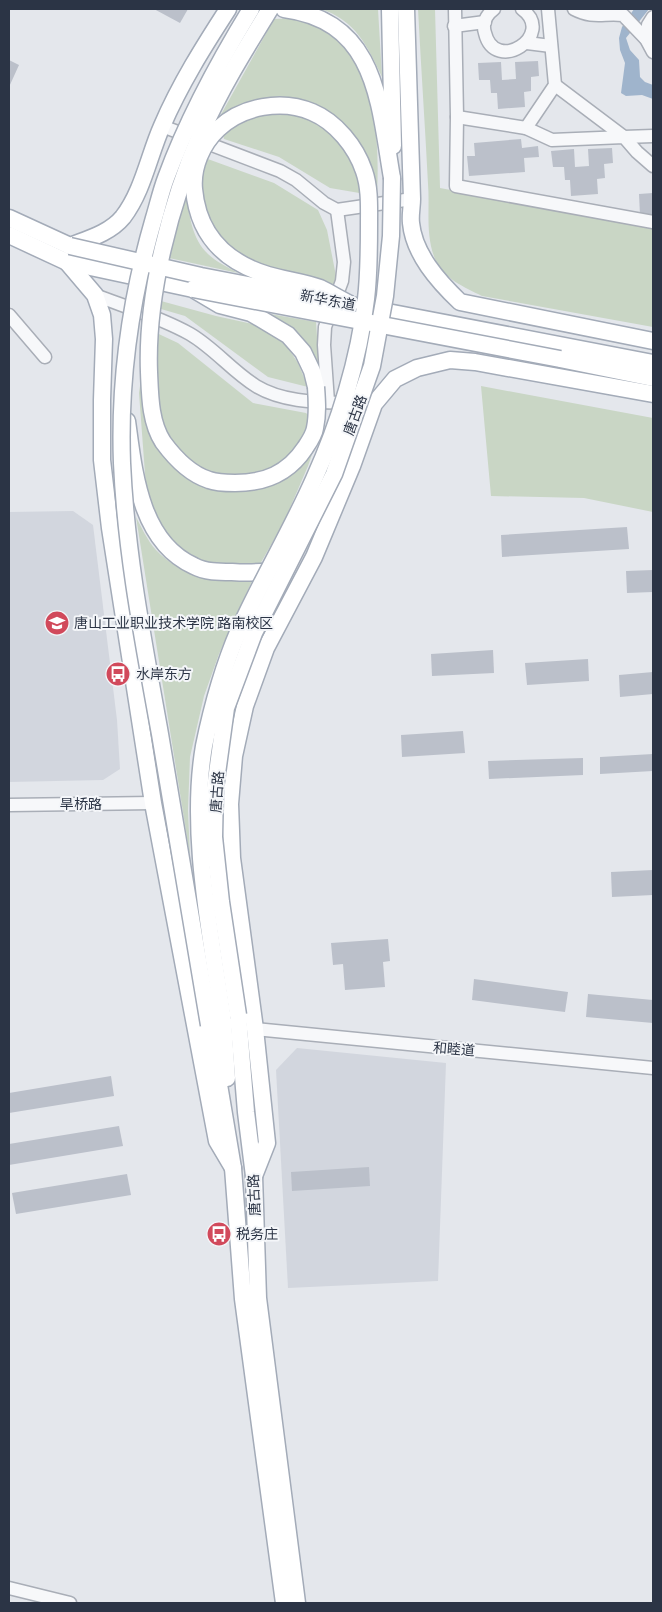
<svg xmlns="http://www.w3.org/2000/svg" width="662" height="1612" font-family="'Fira Sans Condensed','Noto Sans SC',sans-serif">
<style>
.built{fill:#d2d6de}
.green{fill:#c9d6c5}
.water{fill:#9fb4cc}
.building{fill:#bbc0ca}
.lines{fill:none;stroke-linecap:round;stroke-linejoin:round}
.minor-casing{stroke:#a9aeb7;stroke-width:15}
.major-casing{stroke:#a3abb8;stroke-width:19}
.minor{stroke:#f7f8fa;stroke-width:12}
.major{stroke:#fff;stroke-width:16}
.major-bridge-casing{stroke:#a3abb8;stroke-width:19;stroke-linecap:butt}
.major-bridge{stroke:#fff;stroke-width:16}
.labels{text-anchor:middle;stroke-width:4;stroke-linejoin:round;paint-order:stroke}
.street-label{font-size:14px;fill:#2b3445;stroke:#f4f6f9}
.poi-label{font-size:14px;fill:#2b3445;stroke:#f4f6f9;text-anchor:start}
</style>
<rect width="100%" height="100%" fill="#e4e7ec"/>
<g class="built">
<path d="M73 511 93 525 117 720 120 769 103 780 9 782V512Z"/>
<path d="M297 1048 446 1063 438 1281 288 1288 276 1070Z"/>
</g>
<g class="green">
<path d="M320 9H378L382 77C368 47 355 19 320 9Z"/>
<path d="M418 9H435L440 188 653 228V327L482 296C464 287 444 279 435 259 425 234 430 209 428 184 425 125 421 67 418 9Z"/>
<path d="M296 18C313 25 330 31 343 44 347 48 350 55 353 60 378 101 379 150 377 196L330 188 279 157 224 139 219 118 274 19Z"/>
<path d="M205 158 274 183 318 210 327 230 338 286C286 273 218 265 204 203 202 197 199 190 199 184 199 176 203 166 205 158Z"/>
<path d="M187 195C189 215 192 239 208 254 216 262 228 267 238 273L169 258 175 227Z"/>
<path d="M161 301 216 316 257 325 281 337 298 363 308 387 268 377 185 316 161 309Z"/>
<path d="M270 314 316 322 319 365 305 341 294 329Z"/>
<path d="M148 329 178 343 253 403 306 413 321 428 308 466 284 522 259 566 217 565 185 556 157 525 146 487 139 393Z"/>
<path d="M481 386 653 418V512L584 498 491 496Z"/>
<path d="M136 517C142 528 147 540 156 550 181 577 218 581 252 581L219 654 204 696 190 757 188 810 190 856Z"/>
</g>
<path class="water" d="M634 9H649L626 38 630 50 639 60 640 77 645 82 653 85V99L642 95 626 96 621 93 625 63 620 50 619 38 622 27Z"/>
<g class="building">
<path d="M154 9H188L180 23Z"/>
<path d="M9 60 19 65 9 87Z"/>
<path d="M538 61 539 76 531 77V91L524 92 525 107 498 109 497 93H491L490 80H479L478 63 501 62 502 80 516 79 515 62Z"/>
<path d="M521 139 522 148 538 146 539 157 524 158 525 172 469 176 467 156H475L474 143Z"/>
<path d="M612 148 613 163 604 164 605 178 597 179 598 194 571 196 570 180H565L564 167H553L551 151 574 149 575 167 589 166 588 149Z"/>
<path d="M653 193V214L640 215 639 194Z"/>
<path d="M627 527 629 549 502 557 501 535Z"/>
<path d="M653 570V592L627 593 626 571Z"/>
<path d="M493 650 494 673 432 676 431 654Z"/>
<path d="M588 659 589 681 527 685 525 663Z"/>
<path d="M653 672V694L620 697 619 675Z"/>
<path d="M463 731 465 753 402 757 401 735Z"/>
<path d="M653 754V771L600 774V757Z"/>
<path d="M583 758V775L489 779 488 761Z"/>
<path d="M653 870V895L612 897 611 872Z"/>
<path d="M388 939 390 961 383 962 385 987 345 990 343 964 333 965 331 943Z"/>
<path d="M474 979 568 992 565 1012 472 1000Z"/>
<path d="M588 994 653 1000V1023L586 1017Z"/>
<path d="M111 1076 114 1096 9 1113V1093Z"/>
<path d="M119 1126 123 1146 9 1165V1144Z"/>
<path d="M369 1167 370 1186 292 1191 291 1172Z"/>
<path d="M127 1174 131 1195 16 1214 12 1193Z"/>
</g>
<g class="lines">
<defs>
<g id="minor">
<path d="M455 9 457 117 456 186 653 222"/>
<path d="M494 9C486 15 482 24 485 33 495 75 557 35 522 9"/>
<path d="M574 9C593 19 603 13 623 15L646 39 653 52"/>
<path d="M454 26 485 22"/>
<path d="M646 39 648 25 653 17"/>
<path d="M527 43 551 46"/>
<path d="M555 85 624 137 653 136"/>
<path d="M457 117 526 128 552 140 624 137 637 152 653 166"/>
<path d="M162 126 280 171 296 180 324 203 337 210 412 199"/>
<path d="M526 128 555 85 548 9"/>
<path d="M95 295C126 307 162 318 190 334 214 348 232 371 256 386 284 403 320 402 352 403"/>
<path d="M9 315 45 357"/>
<path d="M328 402 324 345 325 327 342 281 344 262 337 210"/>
<path d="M9 805 153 803"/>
<path d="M255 1029 653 1068"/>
<path d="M9 1588 70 1603"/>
</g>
<g id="major">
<path d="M284 9C377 21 379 103 392 178"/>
<path d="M390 9 393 146"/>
<path d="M406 9 412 199C412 207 410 215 411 223 414 254 438 281 460 302L653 341"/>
<path d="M9 218 70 246C88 239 110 233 123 217 143 191 149 155 162 126 180 84 204 46 228 9"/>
<path d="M9 235 67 262 193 289 220 305 251 313 288 335 303 352 312 371 316 387"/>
<path d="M67 262 95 295 102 315 104 339 102 400V460L110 528 153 803 217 1141 233 1168"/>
<path d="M351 305 653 363"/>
<path d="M560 359 653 378"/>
<path d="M127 421C134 472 140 542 194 566 205 572 219 572 232 572 247 573 266 573 281 568"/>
<path d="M238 1015 246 1112 254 1176 258 1298 297 1603"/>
<path d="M223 1020 227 1078"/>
<path d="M209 1025 233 1168 243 1299 284 1603"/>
<path d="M254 1176 267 1143 255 1029 232 858 230 804 234 756 245 706 266 648 314 557 352 466 374 404 395 379 417 368 450 360 475 362 653 394"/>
</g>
</defs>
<use href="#minor" class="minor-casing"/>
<use href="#major" class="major-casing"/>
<use href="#minor" class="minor"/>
<use href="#major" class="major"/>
<defs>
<g id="major-bridge">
<path d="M270 9C246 48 221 88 202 131 171 201 146 295 149 372 150 395 150 422 163 442 174 457 190 474 209 480 217 483 226 483 235 483 264 483 288 474 305 448 309 442 314 435 315 428 318 414 317 401 316 387"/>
<path d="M70 246 201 276 325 300"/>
<path d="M193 289 560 359"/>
<path d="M238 1015 221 902 214 837 215 788 226 708 254 633 334 474 372 366 385 296 391 236 392 178"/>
<path d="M223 1020C211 934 189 833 204 746 212 707 223 667 239 630 262 579 291 531 314 479 339 424 359 359 366 299 369 274 369 249 369 225 369 207 370 188 364 171 356 147 336 122 312 112 282 99 242 106 218 129 202 144 192 167 194 189 198 235 225 262 268 275 285 280 304 282 320 288 330 293 340 299 350 304"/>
<path d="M209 1025C193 928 177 831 160 734 144 645 126 554 122 463 119 381 131 297 154 218 158 205 161 191 166 178 188 118 218 63 251 9"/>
</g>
</defs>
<use href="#major-bridge" class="major-bridge-casing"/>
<use href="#major-bridge" class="major-bridge"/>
</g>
<defs>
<symbol id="university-disc" viewBox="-11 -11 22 22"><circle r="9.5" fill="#d1495b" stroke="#f4f6f9"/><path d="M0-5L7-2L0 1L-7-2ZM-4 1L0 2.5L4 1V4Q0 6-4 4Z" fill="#fff"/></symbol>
<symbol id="bus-disc" viewBox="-11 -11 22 22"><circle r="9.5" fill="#d1495b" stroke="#f4f6f9"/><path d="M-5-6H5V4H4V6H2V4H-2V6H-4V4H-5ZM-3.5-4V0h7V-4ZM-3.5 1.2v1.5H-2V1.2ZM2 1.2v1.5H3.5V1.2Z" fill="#fff"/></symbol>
</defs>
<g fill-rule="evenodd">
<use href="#university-disc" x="43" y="609" width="28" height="28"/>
<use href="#bus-disc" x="104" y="660" width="28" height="28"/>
<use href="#bus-disc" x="205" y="1220" width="28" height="28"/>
</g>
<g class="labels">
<g class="street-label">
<text transform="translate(328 300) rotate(11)" y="5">新华东道</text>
<text transform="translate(355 415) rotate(-70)" y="5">唐古路</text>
<text transform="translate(217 792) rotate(-86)" y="5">唐古路</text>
<text x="81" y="809">旱桥路</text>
<text transform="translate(454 1049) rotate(5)" y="5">和睦道</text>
<text transform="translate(254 1195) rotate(-93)" y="5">唐古路</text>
</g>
<g class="poi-label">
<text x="74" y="628">唐山工业职业技术学院 路南校区</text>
<text x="136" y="679">水岸东方</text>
<text x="236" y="1239">税务庄</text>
</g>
</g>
<rect width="662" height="1612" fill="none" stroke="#2b3445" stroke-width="20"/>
</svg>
